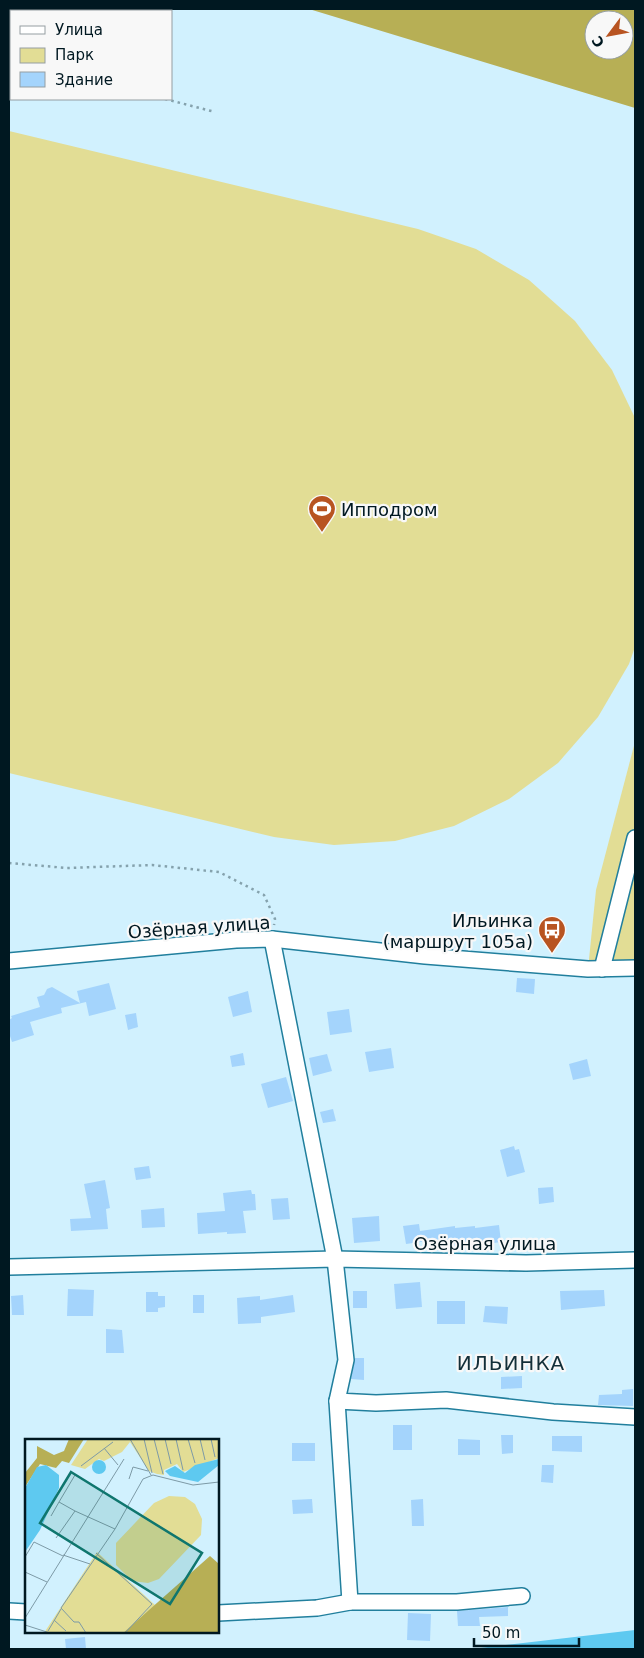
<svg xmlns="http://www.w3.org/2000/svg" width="644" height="1658" viewBox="0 0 644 1658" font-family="'DejaVu Sans',sans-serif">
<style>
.green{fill:#e2dd95}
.forest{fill:#b7af55;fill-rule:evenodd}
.water{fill:#5ec9f0}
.building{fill:#a4d4fc}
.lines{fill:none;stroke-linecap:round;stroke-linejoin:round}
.minor-casing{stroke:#217f9d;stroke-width:18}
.path{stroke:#85a2ad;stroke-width:2.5;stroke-dasharray:2.5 4;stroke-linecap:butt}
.minor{stroke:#fff;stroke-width:15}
.labels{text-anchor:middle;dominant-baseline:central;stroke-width:4.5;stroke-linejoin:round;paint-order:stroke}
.poi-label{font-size:18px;fill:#001821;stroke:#f8f8f8;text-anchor:start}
.street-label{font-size:18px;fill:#001821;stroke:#f8f8f8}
.quarter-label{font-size:20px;letter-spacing:1px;fill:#132f39;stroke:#f8f8f8}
.inset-road{fill:none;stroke:#7d9aa6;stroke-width:1}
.view{fill:#0f766e;fill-opacity:0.15;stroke:#0f766e;stroke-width:2.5}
.inset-edge{fill:none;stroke:#001821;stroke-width:2.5}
</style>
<rect width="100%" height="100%" fill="#d1f1fe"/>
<!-- green -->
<g class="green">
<path d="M9,131L418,229L476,249L529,280L575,321L612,370L635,418V647L629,664L598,717L558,763L509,799L454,826L395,841L334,845L274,837L9,773Z"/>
<path d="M635,742V966L588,969L596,890Z"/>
</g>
<!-- forest -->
<path class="forest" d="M309,9H635V108ZM594,20H624V50H594Z"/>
<!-- water -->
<path class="water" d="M635,1630V1649H471Z"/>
<!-- building -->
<g class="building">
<path d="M517,978L535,979L534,994L516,992Z"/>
<path d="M109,983L116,1009L89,1016L86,1002L61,1008L62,1013L30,1022L34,1035L12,1042L9,1033V1020L12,1018L11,1016L40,1007L37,997L44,995L47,989L52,987L80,1003L77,991Z"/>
<path d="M248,991L252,1012L233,1017L228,997Z"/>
<path d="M349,1009L352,1032L330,1035L327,1012Z"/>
<path d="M136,1013L138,1027L128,1030L125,1015Z"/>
<path d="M391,1048L394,1068L369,1072L365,1052Z"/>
<path d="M243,1053L245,1065L232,1067L230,1056Z"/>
<path d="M327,1054L332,1071L313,1076L309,1058Z"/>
<path d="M587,1059L591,1076L573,1080L569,1064Z"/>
<path d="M286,1077L293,1101L268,1108L261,1084Z"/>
<path d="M333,1109L336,1121L323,1123L320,1112Z"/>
<path d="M514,1146L515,1150L519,1149L525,1172L507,1177L500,1150Z"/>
<path d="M149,1166L151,1178L136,1180L134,1168Z"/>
<path d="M105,1180L110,1208L106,1209L108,1229L71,1231L70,1219L91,1218L84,1184Z"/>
<path d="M553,1187L554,1202L539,1204L538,1188Z"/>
<path d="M251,1190L252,1194H255L256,1210L243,1211L246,1233L227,1234V1232L198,1234L197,1213L225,1211L223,1193Z"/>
<path d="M288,1198L290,1219L273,1220L271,1199Z"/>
<path d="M164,1208L165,1227L142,1228L141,1210Z"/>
<path d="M379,1216L380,1241L354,1243L352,1218Z"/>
<path d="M419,1224L420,1231L455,1226V1228L475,1226V1228L499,1225L501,1242L486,1244L485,1242L462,1245V1243L442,1246L441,1239L406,1244L403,1226Z"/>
<path d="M420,1282L422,1307L396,1309L394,1284Z"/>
<path d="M68,1289L94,1290L93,1316H67Z"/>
<path d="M604,1290L605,1306L561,1310L560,1291Z"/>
<rect x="353" y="1291" width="14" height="17"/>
<path d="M146,1292H158V1296H165V1307L158,1308V1312H146Z"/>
<path d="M23,1295L24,1315H12L11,1296Z"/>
<rect x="193" y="1295" width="11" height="18"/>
<path d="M293,1295L295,1312L261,1317V1323L238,1324L237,1298L260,1296V1300Z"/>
<rect x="437" y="1301" width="28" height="23"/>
<path d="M485,1306L508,1307L507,1324L483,1322Z"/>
<path d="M106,1329L122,1330L124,1353H106Z"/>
<path d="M355,1358H364V1380L351,1379Z"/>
<path d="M522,1376V1388L501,1389V1377Z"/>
<path d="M633,1389V1406L598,1405L599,1395L622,1394V1390Z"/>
<rect x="393" y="1425" width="19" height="25"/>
<path d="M501,1435H513V1453L502,1454Z"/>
<path d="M552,1436H582V1452L552,1451Z"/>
<path d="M458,1439L480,1440V1455H458Z"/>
<rect x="292" y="1443" width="23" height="18"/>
<path d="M542,1465H554L553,1483L541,1482Z"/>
<path d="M312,1499L313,1513L293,1514L292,1500Z"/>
<path d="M423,1499L424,1526H412L411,1500Z"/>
<path d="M508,1607V1616L479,1617L480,1626H458L457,1611Z"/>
<path d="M408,1613L431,1614L430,1641L407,1640Z"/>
<path d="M85,1637L86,1649H66L65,1639Z"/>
</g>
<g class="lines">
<defs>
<g id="minor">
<path d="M272,939L335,1259L346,1360L337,1401L376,1403L446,1400L553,1412L635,1417"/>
<path d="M9,961L236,940L272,939L425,956L588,969L635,968"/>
<path d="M602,969L635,838"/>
<path d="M9,1267L335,1259L526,1263L635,1260"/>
<path d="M350,1602H457L522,1596"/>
<path d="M9,1611L26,1612"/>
<path d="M218,1613L317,1608L350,1602L337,1401"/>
</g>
</defs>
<!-- minor casing -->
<use href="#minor" class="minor-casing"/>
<!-- path -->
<g class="path">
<path d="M9,60L11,61"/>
<path d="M165,99L215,112"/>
<path d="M9,863L67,868L152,865L219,872L264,895L275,919L274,925"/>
</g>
<!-- minor -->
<use href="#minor" class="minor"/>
</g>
<!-- icons -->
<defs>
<symbol id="stadium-pin" viewBox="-11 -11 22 30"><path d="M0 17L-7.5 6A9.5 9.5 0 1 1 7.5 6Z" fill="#b85421" stroke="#f8f8f8"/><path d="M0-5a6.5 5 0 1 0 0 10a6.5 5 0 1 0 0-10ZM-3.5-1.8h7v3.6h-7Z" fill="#fff"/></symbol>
<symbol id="bus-pin" viewBox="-11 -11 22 30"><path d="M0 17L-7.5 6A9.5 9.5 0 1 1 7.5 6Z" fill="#b85421" stroke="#f8f8f8"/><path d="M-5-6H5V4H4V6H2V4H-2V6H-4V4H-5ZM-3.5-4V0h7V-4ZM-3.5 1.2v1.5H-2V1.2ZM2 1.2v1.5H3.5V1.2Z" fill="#fff"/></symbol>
</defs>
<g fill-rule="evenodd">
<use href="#stadium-pin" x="306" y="493" width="32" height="43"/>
<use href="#bus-pin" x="536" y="914" width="32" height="43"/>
</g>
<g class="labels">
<!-- poi labels -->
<g class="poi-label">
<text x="341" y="509">Ипподром</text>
<text x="533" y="920" text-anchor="end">Ильинка<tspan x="533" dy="21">(маршрут 105а)</tspan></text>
</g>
<!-- street labels -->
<g class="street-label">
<text transform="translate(199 927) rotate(-4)">Озёрная улица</text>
<text x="485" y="1243">Озёрная улица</text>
</g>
<!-- quarter labels -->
<g class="quarter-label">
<text x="511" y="1363">ИЛЬИНКА</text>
</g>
</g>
<!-- overview -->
<g transform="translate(25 1439)">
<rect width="194" height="194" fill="#d1f1fe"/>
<path d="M63,0H194V19L158,33L152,25L139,31V36L132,35L124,32L105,3L97,13L79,22L74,20L60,30L46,26ZM144,57L160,58L170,65L177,80L176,96L134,140L123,144L107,142L91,126V104L129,64ZM72,113L130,166L98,194H19Z" fill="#e2dd95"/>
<path d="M44,0H59L44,24L37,22L31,29L15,25L0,48V34L12,19V7L29,16L39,12ZM185,117L194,125V194H98Z" fill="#b7af55"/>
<path d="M194,20V26L173,43L145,37L140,32L150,27L160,34L170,26ZM67 28a7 7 0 1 1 14 0a7 7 0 1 1-14 0ZM21,26L34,36V49L15,91L0,113V49L12,28Z" fill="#5ec9f0"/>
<path class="inset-road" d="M105,0L126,36M119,0L127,34M129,0L138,35M140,0L146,25M151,0L158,31M163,0L170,24M175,0L180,21M186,0L190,18M79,9L93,26M56,27L88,3M50,36L34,63L50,72M104,40L108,28L123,32M26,77L34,63M31,99L50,72L90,90M71,114L127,165L100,194M38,116L65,125M0,118L9,103L38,117M0,133L22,143M0,179L99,20M29,181L41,192M0,186L25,194M23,192L36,170M61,194L54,183H49L36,169L90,90L118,40L128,36L168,46L194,43"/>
<path class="view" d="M46,33L177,114L145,165L15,84Z"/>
<rect width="194" height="194" class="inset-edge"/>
</g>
<!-- border -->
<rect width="644" height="1658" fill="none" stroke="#001821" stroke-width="20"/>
<!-- legend -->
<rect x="10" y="10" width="162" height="90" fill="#f8f8f8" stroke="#959ea2"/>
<rect x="20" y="26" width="25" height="8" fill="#ffffff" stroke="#959ea2"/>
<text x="55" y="35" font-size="15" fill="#001821">Улица</text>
<rect x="20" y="48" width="25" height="15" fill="#e2dd95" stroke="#959ea2"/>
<text x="55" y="60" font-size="15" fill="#001821">Парк</text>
<rect x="20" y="72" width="25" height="15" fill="#a4d4fc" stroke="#959ea2"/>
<text x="55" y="85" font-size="15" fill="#001821">Здание</text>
<!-- north arrow -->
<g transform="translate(609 35) rotate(238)"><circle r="24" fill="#f8f8f8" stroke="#959ea2"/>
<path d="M0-4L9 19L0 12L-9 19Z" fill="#b85421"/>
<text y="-8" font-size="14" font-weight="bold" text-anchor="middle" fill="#001821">С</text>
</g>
<!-- scale -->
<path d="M474 1638v8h105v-8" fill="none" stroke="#001821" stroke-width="2.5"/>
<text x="482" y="1638" font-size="15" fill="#001821" stroke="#f8f8f8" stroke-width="4" paint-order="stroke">50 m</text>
</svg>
